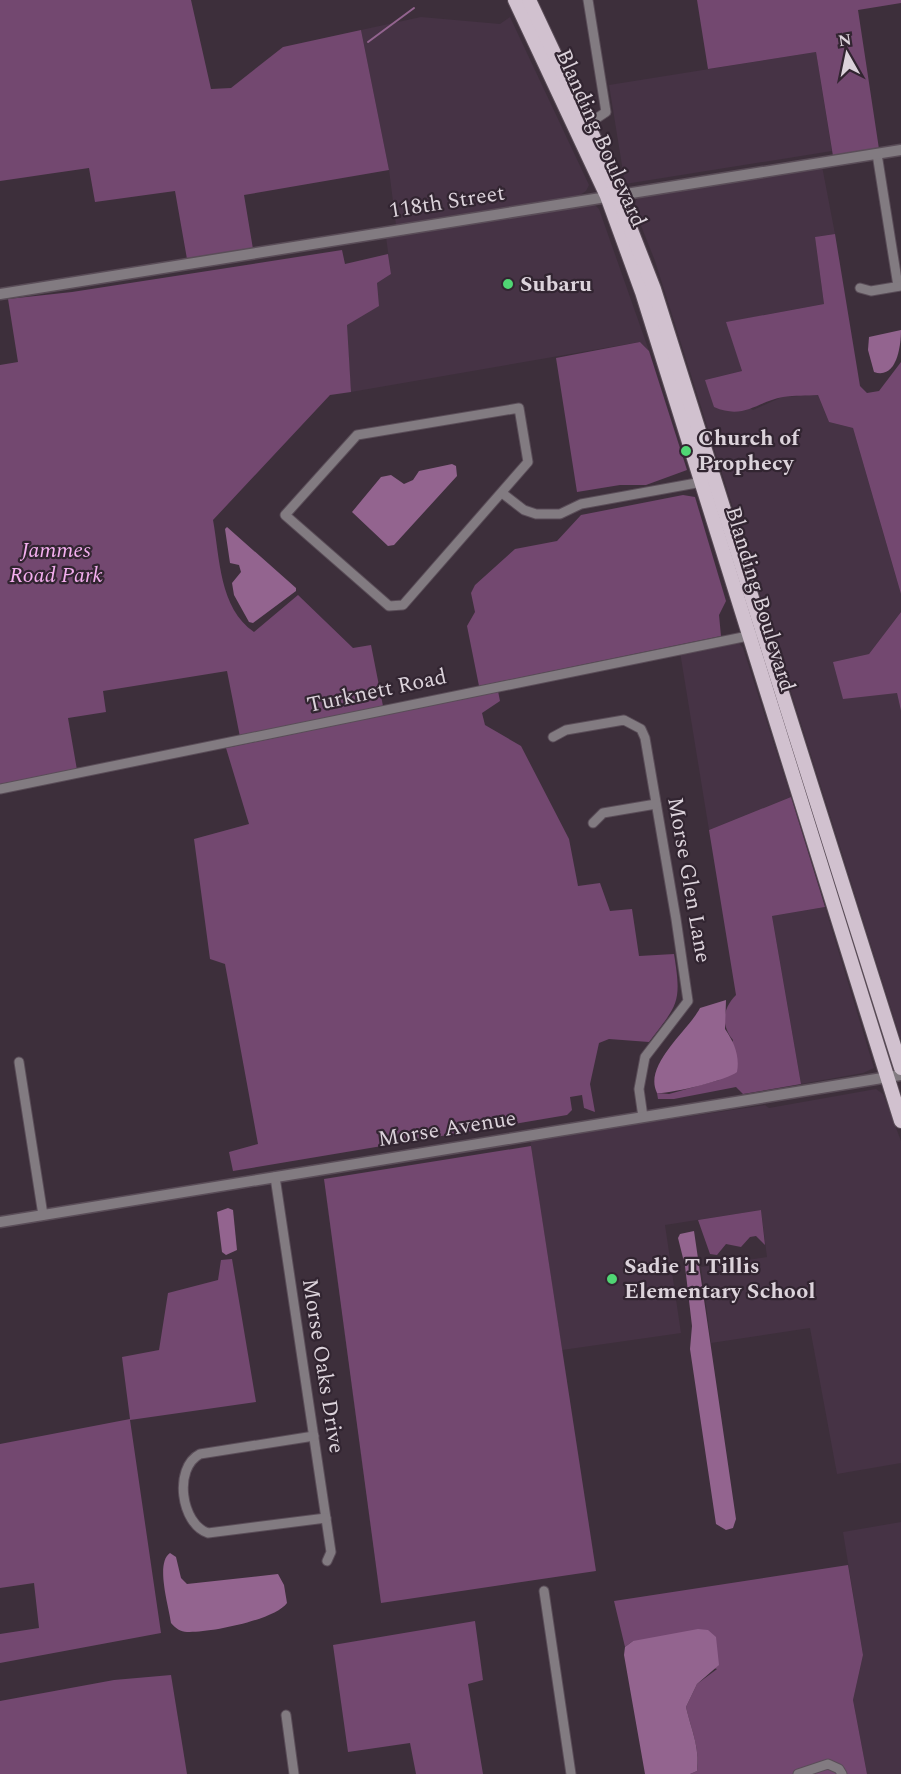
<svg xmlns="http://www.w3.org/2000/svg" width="901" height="1774" viewBox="0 0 901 1774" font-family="Spectral,serif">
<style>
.built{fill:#463345}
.green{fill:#734870}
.water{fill:#93648f}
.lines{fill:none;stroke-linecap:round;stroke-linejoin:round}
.stream{stroke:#93648f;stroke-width:2}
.minor-casing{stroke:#5a4d58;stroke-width:11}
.tertiary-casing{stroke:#5a4d58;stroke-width:13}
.primary-casing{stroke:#5a4d58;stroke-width:16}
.minor{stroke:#827b81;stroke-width:9}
.tertiary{stroke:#827b81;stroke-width:10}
.primary{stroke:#d1c1cf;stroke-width:14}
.poi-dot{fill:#50d674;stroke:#322531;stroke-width:2}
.labels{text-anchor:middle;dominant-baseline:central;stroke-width:4.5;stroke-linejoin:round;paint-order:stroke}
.street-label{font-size:22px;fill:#dcd3db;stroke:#322531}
.poi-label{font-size:22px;font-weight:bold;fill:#dcd3db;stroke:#322531;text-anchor:start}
.park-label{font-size:22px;font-style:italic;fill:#f4afef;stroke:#322531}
</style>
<rect width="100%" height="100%" fill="#3d2f3b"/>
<!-- built -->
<g class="built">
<path d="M421,17L500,24L510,17L589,185L586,191L577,197L396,225L389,170L361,30Z"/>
<path d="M816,52L832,151L625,184L609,85Z"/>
<path d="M822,166L835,234L815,237L824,304L727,322L742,371L705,380L753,410L782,397L818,395L829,422L853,428L901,594V612L869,654L833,662L897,693L901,711V1040L655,261L634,208L636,200L646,194Z"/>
<path d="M594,204L599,209L649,351L640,342L351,392L346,325L377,283L391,274L386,237Z"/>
<path d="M738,642L743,648L791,797L709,830L680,652Z"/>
<path d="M825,907L874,1068L863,1073L801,1084L772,916Z"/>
<path d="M876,1089L883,1094L901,1141V1463L837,1474L810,1328L711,1343L701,1267L767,1257L761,1210L665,1225L681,1333L562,1350L530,1140L650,1120L651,1122L765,1105L769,1108Z"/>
<path d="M901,1522V1774H867L853,1700L863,1655L843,1532Z"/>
</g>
<!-- green -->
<g class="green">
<path d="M0,0H191L211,89L231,88L283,47L361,30L389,170L244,195L253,249L187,259L175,191L95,202L89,168L0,181Z"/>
<path d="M697,0H901V3L858,10L879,149L833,156L816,52L708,69Z"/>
<path d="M835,234L860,386L867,393L879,391L901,362V594L853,428L829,422L818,395C807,396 795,395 783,397C756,402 744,420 714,407L705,380L742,371L726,322L824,304L815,237Z"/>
<path d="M342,250L345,264L388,254L391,274L377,283L379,306L347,325L351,392L330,395L213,520C220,558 219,608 254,632L298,595L353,648L371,645L383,706L240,737L227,671L103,691L106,712L68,718L77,770L0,784V365L18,362L8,299L72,292Z"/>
<path d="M640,342L649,351L687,470L646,485H620L577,492L556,358Z"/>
<path d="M683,495L695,497L726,601L719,615L721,636L479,686L467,626L475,612L471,593L475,585L515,549L557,541L581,515Z"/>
<path d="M901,612V711L897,693L843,699L833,662L869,654Z"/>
<path d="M498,691L500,701L482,713L485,725L521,746L569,839L578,886L600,883L610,911L632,909L639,956L674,954C682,1003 678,1004 649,1042L609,1039L599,1043L590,1084L595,1112L584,1108L582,1095L570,1097L572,1110L567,1115L233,1171L229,1152L258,1144L225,964L210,959L194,839L249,824L226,748Z"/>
<path d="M791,797L825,907L772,916L801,1084L743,1094L736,1087L674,1099H658L657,1093L669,1094L719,1080L733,1040C721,1025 722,1009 736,995L709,830Z"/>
<path d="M531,1146L596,1571L381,1603L324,1179Z"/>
<path d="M761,1210L765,1245L756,1236L750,1237L741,1247L726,1244L717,1255L710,1254L698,1220Z"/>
<path d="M232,1259L256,1402L130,1420L161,1633L0,1663V1634L39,1628L34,1583L0,1588V1444L130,1419L122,1357L159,1350L168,1293L218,1280L221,1260Z"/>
<path d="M848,1565L863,1655L853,1700L867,1774H690L697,1771C700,1747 691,1729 686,1707L697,1684L717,1669L633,1641L625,1647L614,1601Z"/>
<path d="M475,1621L483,1680L468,1684L483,1774H416L410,1743L348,1752L333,1645Z"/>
<path d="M171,1675L187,1774H0V1701L114,1680Z"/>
</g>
<!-- water -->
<g class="water">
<path d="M901,330C901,345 897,380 874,372L868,350L869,337Z"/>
<path d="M452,464L456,466L457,476L394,545L388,546L352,512L381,477L391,475L404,484L413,480L419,471Z"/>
<path d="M227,527L296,588V591L253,623L249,622L234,595L232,583L241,572L239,565L230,563L225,529Z"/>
<path d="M726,1000L725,1029C734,1042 740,1056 737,1072C728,1080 670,1094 657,1093C643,1065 688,1031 700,1008Z"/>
<path d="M228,1208L233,1210L237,1250L226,1255L222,1252L217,1212Z"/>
<path d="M694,1231L736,1519L733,1528L726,1530L716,1524L690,1349L692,1326L685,1266L678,1238L680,1234Z"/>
<path d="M170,1553L176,1557L181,1578L187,1584L278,1574L284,1585L287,1603C275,1620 209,1633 187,1632C181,1632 175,1628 171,1623C169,1607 155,1563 170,1553Z"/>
<path d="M698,1629L708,1630L716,1637L719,1665L697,1684L686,1707C691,1729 700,1747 697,1771L690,1774H645L624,1655L625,1647L633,1641Z"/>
</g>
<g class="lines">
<!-- stream -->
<path class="stream" d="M368,42L414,8"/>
<defs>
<g id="minor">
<path d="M588,0L606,112L588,124"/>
<path d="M877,154L898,286"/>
<path d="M860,288L871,291L901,286"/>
<path d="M519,408L528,462L403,605L389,606L285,515L357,435Z"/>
<path d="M502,493L524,510L536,514H560L581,504L702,482"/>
<path d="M553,737L566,730L624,720L641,729L645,738L676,919L688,1001L645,1057L639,1089L643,1117"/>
<path d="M0,789L753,635"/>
<path d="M593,823L603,813L656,804"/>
<path d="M19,1062L43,1215"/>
<path d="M275,1177L331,1552L327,1561"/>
<path d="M314,1436L200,1454C173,1468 181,1524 208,1533L326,1518"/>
<path d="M544,1591L571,1774"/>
<path d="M286,1715L294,1774"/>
<path d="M798,1774L828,1764L839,1769L842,1774"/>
</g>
<g id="tertiary">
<path d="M0,294L901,150"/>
<path d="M0,1222L901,1075"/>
</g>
<g id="primary">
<path d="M515,0L607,196L642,292L901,1121"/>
<path d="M529,0L601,153L654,289L901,1068"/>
</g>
</defs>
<!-- minor casing -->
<use href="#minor" class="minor-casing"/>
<!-- tertiary casing -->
<use href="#tertiary" class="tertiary-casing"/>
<!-- primary casing -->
<use href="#primary" class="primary-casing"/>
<!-- minor -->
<use href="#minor" class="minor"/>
<!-- tertiary -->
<use href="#tertiary" class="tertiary"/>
<!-- primary -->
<use href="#primary" class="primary"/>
</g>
<!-- markers -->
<g class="poi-dot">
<circle cx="508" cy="284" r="6"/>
<circle cx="686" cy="451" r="6"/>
<circle cx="612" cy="1279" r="6"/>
</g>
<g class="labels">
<!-- street labels -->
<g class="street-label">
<text transform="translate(601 138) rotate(66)">Blanding Boulevard</text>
<text transform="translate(447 202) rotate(-9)">118th Street</text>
<text transform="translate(760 599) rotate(73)">Blanding Boulevard</text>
<text transform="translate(377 691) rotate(-12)">Turknett Road</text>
<text transform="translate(689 880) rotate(80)">Morse Glen Lane</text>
<text transform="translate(447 1129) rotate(-9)">Morse Avenue</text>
<text transform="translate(323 1366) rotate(81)">Morse Oaks Drive</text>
</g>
<!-- poi labels -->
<g class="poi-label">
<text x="520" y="284">Subaru</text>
<text x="698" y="438">Church of<tspan x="698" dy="25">Prophecy</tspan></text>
<text x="624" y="1266">Sadie T Tillis<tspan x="624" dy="25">Elementary School</tspan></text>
</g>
<!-- park labels -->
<g class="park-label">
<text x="56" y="550">Jammes<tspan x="56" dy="25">Road Park</tspan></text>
</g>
</g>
<!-- north arrow -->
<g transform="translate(847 54) rotate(351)" stroke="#322531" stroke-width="4.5" paint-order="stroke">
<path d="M0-4.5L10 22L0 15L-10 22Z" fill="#dcd3db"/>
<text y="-9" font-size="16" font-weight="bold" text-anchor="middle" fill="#dcd3db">N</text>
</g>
</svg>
